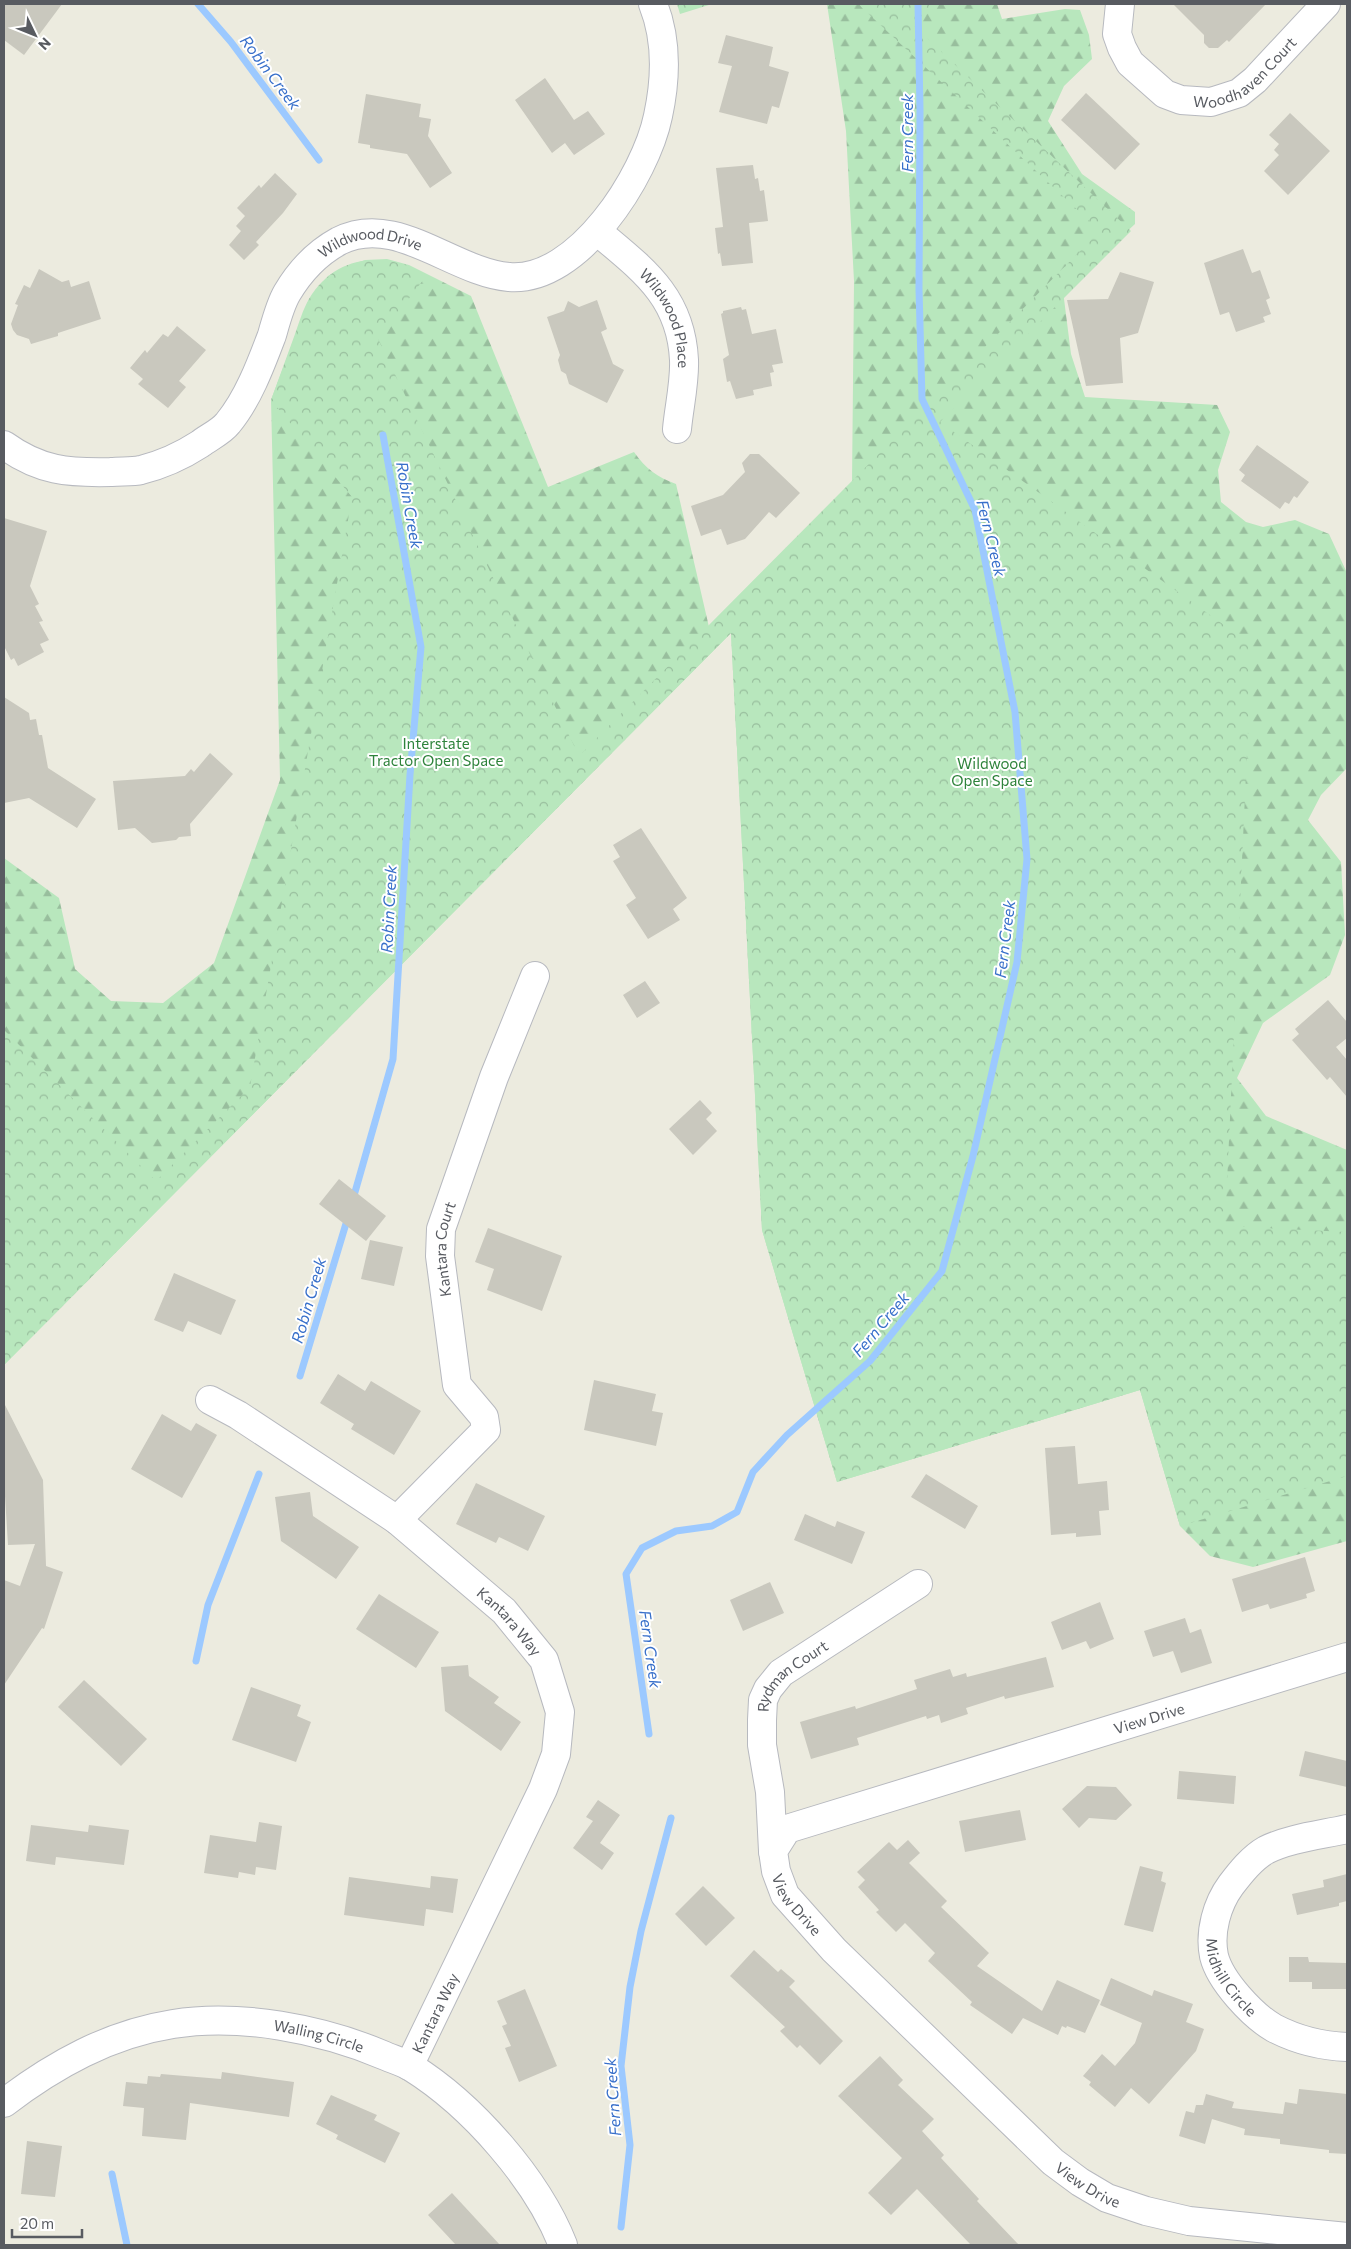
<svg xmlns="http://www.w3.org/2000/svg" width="1351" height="2249" viewBox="0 0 1351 2249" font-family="Commissioner,sans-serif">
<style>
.forest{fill:url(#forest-firs)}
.park{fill:url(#park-crowns)}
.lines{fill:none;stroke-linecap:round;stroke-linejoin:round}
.stream{stroke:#9cc9ff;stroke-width:7}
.building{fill:#c9c8be}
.minor-casing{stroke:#b7b9bf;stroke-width:30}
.minor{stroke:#fff;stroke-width:28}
.labels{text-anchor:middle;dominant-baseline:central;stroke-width:4;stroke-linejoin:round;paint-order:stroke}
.street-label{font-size:15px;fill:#585b61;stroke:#fff}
.park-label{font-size:15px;fill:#2e833b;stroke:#fff}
.water-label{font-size:16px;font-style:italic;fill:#376fca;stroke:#fff}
</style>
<defs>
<pattern id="forest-firs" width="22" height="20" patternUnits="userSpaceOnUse" patternTransform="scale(1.25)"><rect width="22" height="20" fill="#b8e7bd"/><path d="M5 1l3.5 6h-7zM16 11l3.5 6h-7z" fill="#98be9d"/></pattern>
<pattern id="park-crowns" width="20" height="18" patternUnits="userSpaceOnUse" patternTransform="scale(1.25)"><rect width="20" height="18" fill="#b8e7bd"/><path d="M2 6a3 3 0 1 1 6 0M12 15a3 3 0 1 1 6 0" fill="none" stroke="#98be9d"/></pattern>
</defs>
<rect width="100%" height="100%" fill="#ecebdf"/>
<!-- forest -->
<path class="forest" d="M827,4H997L1002,19L1065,9L1080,10L1089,35L1092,59L1064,86L1048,121L1082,174L1135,212V224L1063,291L1071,354L1085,397L1217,405L1230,432L1218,470L1221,502L1246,522L1263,527L1295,520L1329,534L1347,573V768L1321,795L1308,820L1341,862L1345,935L1330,975L1263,1023L1237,1078L1266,1116L1347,1150V1541L1253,1567L1210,1556L1180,1526L1140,1390L837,1482L762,1230L731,633L4,1365V858L59,898L75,969L111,1001L163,1003L214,963L280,780L271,400L309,299L328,276L344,267L365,260L387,259L409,265L471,296L548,487L634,452C646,469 657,477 676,484L709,627L803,558L852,482L854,281L846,131Z"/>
<!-- park -->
<g class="park">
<path d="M677,4H712L680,14Z"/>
<path d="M858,4H933L913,25L1131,231L940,422L1252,645L1225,1226L1347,1232V1476L1180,1526L1140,1390L837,1482L762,1230L731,633L4,1365V1030L156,1181L250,1087L352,497L271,400C279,378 287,356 295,334C299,323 303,309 309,299C336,254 385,251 427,275L378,339L579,756L1100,231Z"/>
</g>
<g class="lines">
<!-- stream -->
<g class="stream">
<path d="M198,4L231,42L319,160"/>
<path d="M353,1199L393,1059L410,775L421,647L383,435"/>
<path d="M300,1376L348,1217"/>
<path d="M196,1661L208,1605L259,1474"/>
<path d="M649,1734L626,1574L642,1548L676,1531L712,1526L737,1512L753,1472L787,1435L870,1361L942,1271L973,1156L1017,962L1027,859L1015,712L975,510L922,399L919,289L920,110L918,4"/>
<path d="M112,2174L127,2245"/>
<path d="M621,2227L630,2145L621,2066L630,1987L641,1931L671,1818"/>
</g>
</g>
<!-- building -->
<g class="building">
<path d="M4,4H62L24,55L4,40Z"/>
<path d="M1173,4H1266L1229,42L1227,40L1218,48H1209L1204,43V35Z"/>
<path d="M726,35L773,47L769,66L789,72L779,108L772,106L767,124L719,112L732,66L718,63Z"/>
<path d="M545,78L574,120L588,111L605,134L574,155L565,143L552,153L515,100Z"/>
<path d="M1086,93L1140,144L1115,170L1061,120Z"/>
<path d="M366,94L421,104L419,117L431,119L428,136L452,173L430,188L407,154L370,148V145L358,143Z"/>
<path d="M1290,113L1330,151L1288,195L1264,171L1279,155L1274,150L1279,144L1269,135Z"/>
<path d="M753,165L755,179L758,178L760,191L764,190L768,221L749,223L753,263L722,266L720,253L718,254L715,228L723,227L716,168Z"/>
<path d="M275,173L297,194L283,213L256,242L259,245L244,260L229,245L241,231L236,226L245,216L237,208L259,185L261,188Z"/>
<path d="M1243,249L1252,273L1260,270L1270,298L1266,300L1271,314L1263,317L1265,322L1236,332L1229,312L1220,315L1204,263Z"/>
<path d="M39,269L62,282L69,280L71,287L89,281L101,319L58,333V336L31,344L29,339L17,335L13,330L11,324L18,305L15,304L24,285L30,288Z"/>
<path d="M1120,272L1154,282L1138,333L1120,338L1123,383L1086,386L1067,300L1108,299Z"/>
<path d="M597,300L607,329L601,332L613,364L624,370L607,403L569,384L566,374L561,371L558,360L560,355L547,317L564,311L568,301L579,307Z"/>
<path d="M741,307L742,310L746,309L752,334L776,329L783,363L772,365L774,372L770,373L772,386L753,390L754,395L736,399L730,381L727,382L723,359L729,355L721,314L723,313V311Z"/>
<path d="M177,326L206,350L179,381L186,387L168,408L138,384L143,379L130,368L145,350L147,353L163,334L168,337Z"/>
<path d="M1257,445L1309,482L1297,498L1294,496L1289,504L1285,502L1280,509L1241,481L1245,475L1239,470Z"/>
<path d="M750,454H759L800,493L776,518L769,512L745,539L727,545L721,529L701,536L691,506L723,495L745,472L742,463Z"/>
<path d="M4,518L47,531L30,586L39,604L35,606L43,621L39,622L49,640L40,644L44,652L18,666L14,658L11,660L4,646Z"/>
<path d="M4,697L29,713L30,720L36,719L39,735H42L48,768L96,799L77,828L29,798L4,803Z"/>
<path d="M210,753L233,774L190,824L191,836L179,837L176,840L152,843L135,828L118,830L113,781L185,776L191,769L194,772Z"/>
<path d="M641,828L687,898L673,909L680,920L648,939L626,905L636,898L613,861L620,857L613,845Z"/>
<path d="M645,981L660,1003L637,1018L623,995Z"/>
<path d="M1328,1000L1347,1022V1038L1336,1047L1347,1060V1097L1330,1077L1327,1080L1292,1040L1299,1034L1295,1029Z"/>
<path d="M700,1100L712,1113L706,1119L717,1131L693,1155L669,1129Z"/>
<path d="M339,1179L386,1216L366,1241L319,1204Z"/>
<path d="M488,1228L562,1256L542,1311L487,1290L494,1269L475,1262Z"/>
<path d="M370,1240L403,1247L394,1286L361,1279Z"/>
<path d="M174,1273L236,1300L221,1335L188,1321L183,1332L154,1320Z"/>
<path d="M338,1374L365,1391L371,1381L421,1411L394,1455L351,1429L354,1424L320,1403Z"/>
<path d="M594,1380L656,1394L652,1411L663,1413L656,1446L584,1430Z"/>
<path d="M4,1403L43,1480L46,1566L63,1572L44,1629L42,1628L4,1685V1580L20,1586L35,1544L8,1545L4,1480Z"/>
<path d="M162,1414L191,1431L196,1423L217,1435L182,1498L131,1469Z"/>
<path d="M1075,1446L1078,1484L1107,1481L1109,1510L1099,1511L1101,1535L1076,1537V1533L1051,1535L1045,1448Z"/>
<path d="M926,1474L978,1506L965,1529L911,1497Z"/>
<path d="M476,1483L545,1516L528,1551L499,1537L496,1543L456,1524Z"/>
<path d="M310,1492L313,1516L359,1547L336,1579L281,1541L275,1497Z"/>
<path d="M805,1514L835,1527L837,1521L865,1532L852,1564L794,1540Z"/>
<path d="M1305,1557L1315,1591L1306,1594L1307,1598L1270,1609L1268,1604L1242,1612L1232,1579Z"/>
<path d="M770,1582L784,1613L743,1631L730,1600Z"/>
<path d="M379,1594L439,1632L416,1668L356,1629Z"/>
<path d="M1100,1602L1114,1639L1090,1649L1086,1641L1062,1650L1051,1622Z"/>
<path d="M1185,1618L1190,1633L1201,1629L1212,1663L1181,1673L1173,1651L1153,1657L1144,1631Z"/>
<path d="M1046,1657L1054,1687L1005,1699L1004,1696L966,1708L968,1714L941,1723L939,1715L927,1719L926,1716L857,1738L859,1745L811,1759L800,1722L855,1706L856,1709L917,1689L914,1680L950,1669L953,1677L966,1673L967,1677Z"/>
<path d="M468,1665L469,1676L499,1697L494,1703L521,1722L501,1751L445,1711L441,1667Z"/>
<path d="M84,1680L147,1739L121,1766L58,1707Z"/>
<path d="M251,1687L301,1705L297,1716L311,1722L296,1762L232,1740Z"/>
<path d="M1305,1751L1347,1761V1787L1299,1776Z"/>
<path d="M1179,1771L1236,1776L1234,1804L1177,1799Z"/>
<path d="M1087,1786L1116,1787L1132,1805L1116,1820L1089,1818L1079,1828L1062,1809Z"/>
<path d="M598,1800L620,1815L600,1843L614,1853L602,1870L573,1848L593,1821L586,1817Z"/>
<path d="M1020,1810L1026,1840L965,1852L959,1821Z"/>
<path d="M259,1822L282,1826L276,1870L256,1867L255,1875L239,1872L238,1878L204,1873L210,1835L256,1842Z"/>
<path d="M31,1825L88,1832L89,1825L129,1830L124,1865L56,1857L55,1865L26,1861Z"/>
<path d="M908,1840L920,1853L909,1863L947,1901L941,1907L989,1953L977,1966L1042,2011L1057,1980L1100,2000L1085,2033L1067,2026L1066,2028L1062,2026L1058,2035L1023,2018L1012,2034L970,2005L972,2002L928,1961L935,1953L905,1923L896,1932L876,1912L879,1910L858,1887L865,1880L857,1872L889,1842L897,1850Z"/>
<path d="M1140,1866L1163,1872L1161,1881L1166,1883L1153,1932L1124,1925Z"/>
<path d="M1347,1874V1901L1339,1903V1906L1297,1915L1292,1894L1324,1887L1323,1880Z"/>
<path d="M431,1876L458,1879L453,1913L426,1909L424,1926L344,1915L349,1877L430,1888Z"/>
<path d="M703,1886L735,1918L706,1946L675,1914Z"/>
<path d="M754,1950L778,1972L781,1969L795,1981L789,1987L843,2041L820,2065L800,2045L797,2048L780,2031L785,2027L730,1976Z"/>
<path d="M1289,1957H1308L1309,1962L1347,1963V1989H1312V1982H1289Z"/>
<path d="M1111,1978L1152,1996L1154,1990L1193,2004L1186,2022L1204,2029L1196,2051L1149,2104L1131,2088L1115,2107L1089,2085L1091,2082L1083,2076L1102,2054L1115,2066L1135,2043L1142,2023L1100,2005Z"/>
<path d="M525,1989L557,2066L519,2082L505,2048L511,2046L502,2026L507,2024L497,2001Z"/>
<path d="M880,2056L903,2080L898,2085L934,2119L922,2131L944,2155L941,2158L979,2199L977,2201L1019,2245H971L917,2189L891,2215L868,2193L902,2158L838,2096Z"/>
<path d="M222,2072L294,2082L289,2117L190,2103L186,2140L142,2136L144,2108L123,2106L126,2082L147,2084L148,2076L160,2077L161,2074L221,2079Z"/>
<path d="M1299,2089L1347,2094V2154L1329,2153V2150L1280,2144V2139L1244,2135L1245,2129L1212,2119L1205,2144L1179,2136L1186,2111L1194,2113L1196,2105H1203L1206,2094L1234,2102L1232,2108L1283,2114L1285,2102L1297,2104Z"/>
<path d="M331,2095L377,2115L374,2120L400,2133L385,2163L336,2139L338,2135L316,2124Z"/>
<path d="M27,2141L62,2146L55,2197L21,2194Z"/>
<path d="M452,2193L500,2245H456L428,2215Z"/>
</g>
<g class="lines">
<defs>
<g id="minor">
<path id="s1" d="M1120,4L1117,34L1122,48L1130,63L1165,94L1181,100L1211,102L1239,93L1255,80L1326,4"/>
<path id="s2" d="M597,231C642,269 681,296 684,360C685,382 679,407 677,429"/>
<path id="s3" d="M4,445C40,471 68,473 111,472C121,471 132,472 141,470C161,465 183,455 200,444C209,437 221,432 228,423C248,399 261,364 272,335C276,321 280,305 287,293C300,271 317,253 339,241C396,212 452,272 509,277C578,283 646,175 658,116C666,79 667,39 653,4"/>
<path id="s4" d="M210,1400L238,1415L397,1520L504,1611L544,1660L560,1712L556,1754L543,1789L409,2066"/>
<path id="s5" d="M397,1520L486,1430L484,1417L457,1385L440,1256L441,1229L494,1077L535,976"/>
<path id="s6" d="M1347,1657L787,1829L773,1851L776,1871L785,1895L834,1950L1053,2162L1080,2182L1107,2198L1146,2211L1189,2221L1347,2237"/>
<path id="s7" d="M1347,1829C1321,1835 1290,1838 1266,1850C1252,1858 1241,1872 1231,1885C1217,1904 1209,1932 1214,1956C1220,1981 1253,2016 1274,2028C1297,2040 1322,2046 1347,2047"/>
<path id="s8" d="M773,1851L770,1792L762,1745V1720L763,1700L768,1689L781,1673L918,1584"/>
<path id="s9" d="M4,2103C54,2065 109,2034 173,2024C239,2013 322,2029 383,2055C392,2059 403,2062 411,2067C472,2105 537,2179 563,2245"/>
</g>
</defs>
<!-- minor casing -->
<use href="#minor" class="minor-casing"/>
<!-- minor -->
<use href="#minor" class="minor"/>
</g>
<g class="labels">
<!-- street labels -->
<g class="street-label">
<text stroke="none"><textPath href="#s1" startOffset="200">Woodhaven Court</textPath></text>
<text stroke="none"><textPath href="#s3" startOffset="492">Wildwood Drive</textPath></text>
<text stroke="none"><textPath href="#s2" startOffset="115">Wildwood Place</textPath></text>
<text stroke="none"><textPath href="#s5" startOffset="319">Kantara Court</textPath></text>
<text stroke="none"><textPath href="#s4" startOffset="374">Kantara Way</textPath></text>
<text stroke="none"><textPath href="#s8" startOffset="189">Rydman Court</textPath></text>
<text transform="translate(1149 1718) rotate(-17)">View Drive</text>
<text stroke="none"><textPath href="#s6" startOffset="672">View Drive</textPath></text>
<text stroke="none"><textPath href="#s7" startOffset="235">Midhill Circle</textPath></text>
<text transform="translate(435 2013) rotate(-64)">Kantara Way</text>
<text stroke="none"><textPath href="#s9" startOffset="336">Walling Circle</textPath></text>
<text stroke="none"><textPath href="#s6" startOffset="1078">View Drive</textPath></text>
</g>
<!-- park labels -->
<g class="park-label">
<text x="436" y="743">Interstate<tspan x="436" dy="17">Tractor Open Space</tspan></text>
<text x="992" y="763">Wildwood<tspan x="992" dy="17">Open Space</tspan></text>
</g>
<!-- water labels -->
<g class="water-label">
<text transform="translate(271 72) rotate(53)">Robin Creek</text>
<text transform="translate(906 133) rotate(-90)">Fern Creek</text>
<text transform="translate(410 505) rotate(80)">Robin Creek</text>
<text transform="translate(992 538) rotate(76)">Fern Creek</text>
<text transform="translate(388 909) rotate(-87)">Robin Creek</text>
<text transform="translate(1004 939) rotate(-83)">Fern Creek</text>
<text transform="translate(308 1300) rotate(-74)">Robin Creek</text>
<text transform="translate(880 1324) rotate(-50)">Fern Creek</text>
<text transform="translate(651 1649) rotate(82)">Fern Creek</text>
<text transform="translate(612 2097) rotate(-94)">Fern Creek</text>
</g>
</g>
<!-- border -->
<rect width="1351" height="2249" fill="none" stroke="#585b61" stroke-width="10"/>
<!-- north arrow -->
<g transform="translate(35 35) rotate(133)" stroke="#ffffff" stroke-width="4" paint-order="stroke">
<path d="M0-4L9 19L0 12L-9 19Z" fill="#585b61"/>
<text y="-8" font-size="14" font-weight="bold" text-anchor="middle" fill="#585b61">N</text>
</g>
<!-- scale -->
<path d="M12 2229v8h70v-8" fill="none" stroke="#585b61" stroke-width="2.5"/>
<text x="20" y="2229" font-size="15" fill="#585b61" stroke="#ffffff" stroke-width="4" paint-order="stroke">20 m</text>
</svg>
